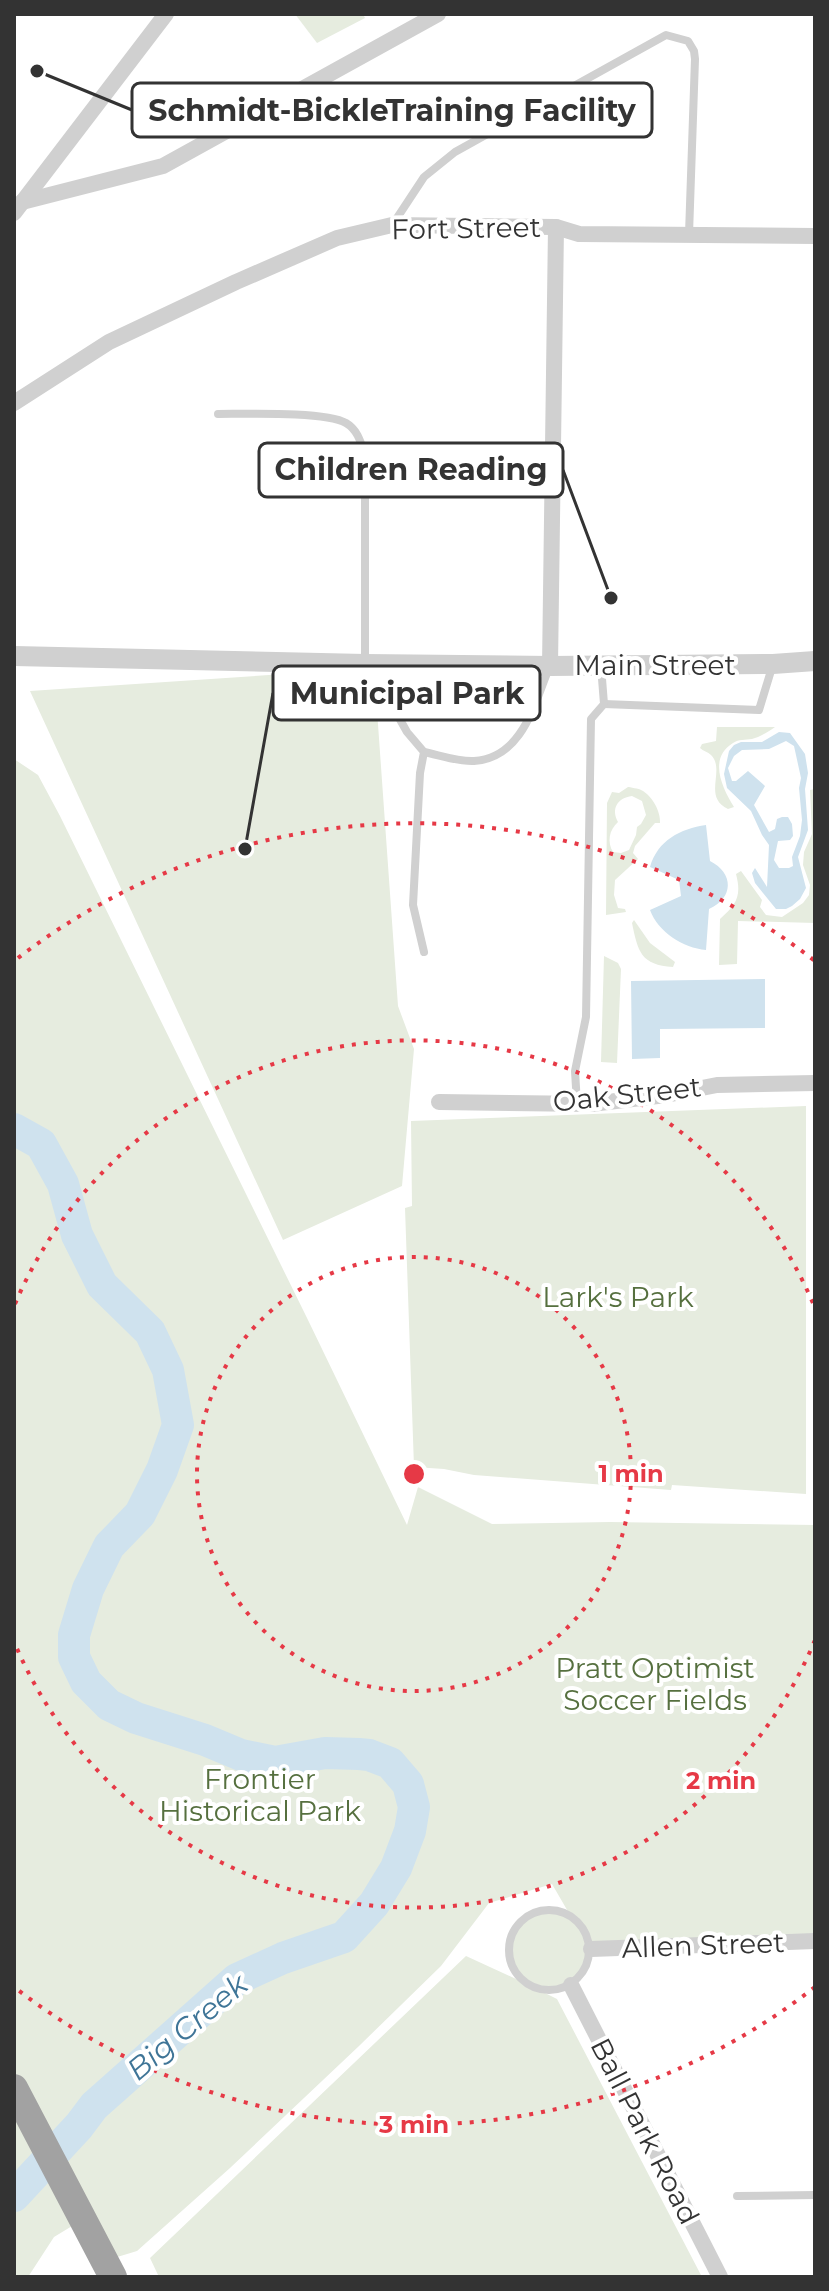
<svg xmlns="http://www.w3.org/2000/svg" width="829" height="2291" viewBox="0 0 829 2291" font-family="Montserrat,sans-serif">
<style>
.green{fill:#e6ecdf;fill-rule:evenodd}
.water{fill:#cfe2ee;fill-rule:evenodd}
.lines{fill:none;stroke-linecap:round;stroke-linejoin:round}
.river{stroke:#cfe2ee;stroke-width:32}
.service{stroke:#d0d0d0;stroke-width:8}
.minor{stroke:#d0d0d0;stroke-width:16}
.tertiary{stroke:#d0d0d0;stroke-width:20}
.trunk{stroke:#a2a2a2;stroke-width:28}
.ring{fill:none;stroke:#e63946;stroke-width:4;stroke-dasharray:4 8}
.labels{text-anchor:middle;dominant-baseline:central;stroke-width:8;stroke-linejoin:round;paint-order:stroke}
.street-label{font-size:28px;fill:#333;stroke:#fff}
.park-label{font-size:28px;fill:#56703f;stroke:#fff}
.water-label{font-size:30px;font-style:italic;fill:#3f7597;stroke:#fff}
.centre{fill:#e63946;stroke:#fff;stroke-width:4}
.ring-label{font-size:24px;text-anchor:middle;font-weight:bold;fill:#e63946;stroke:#fff;stroke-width:8;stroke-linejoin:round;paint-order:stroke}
.leader{fill:none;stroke:#333;stroke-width:3}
.callout-dot{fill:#333;stroke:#fff;stroke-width:3}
.callout{fill:#fff;stroke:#333;stroke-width:3}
.callout-label{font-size:30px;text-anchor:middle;font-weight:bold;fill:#333}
</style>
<rect width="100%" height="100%" fill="#fff"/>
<!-- green -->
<g class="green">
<path d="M295,14H363L365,18L317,43Z"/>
<path d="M374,668L398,1006L414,1049L402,1186L283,1240L30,691Z"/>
<path d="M717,727H775C768,732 760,737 752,739C745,740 739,739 733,743C708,758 722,788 734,807L728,809C702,797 726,770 711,755C708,752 703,751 700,748L702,744L716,741Z"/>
<path d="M14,759L38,775L60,816L308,1320L407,1525L418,1487L492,1524L610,1522L815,1525V1941L591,1949C583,1978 570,1995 537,1989L557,1999L702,2277H159L150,2258L466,1956L527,1984C489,1948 519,1897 570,1915L552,1884L489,1903L441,1966L359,2046L230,2168L137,2251L104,2261L82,2220L54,2237L28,2277H14Z"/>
<path d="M628,787C629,787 640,789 641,790C652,795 661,812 660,823H655L635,846L633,853L638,859L615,880L614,895L618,908L625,909L626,912L606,915L607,803L612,792L619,793ZM632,796L642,801L646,815L641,824L637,827L636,835L629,850L621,853L613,852C607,842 609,830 618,822C611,809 617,798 632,796Z"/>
<path d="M815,789V923L738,921L737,964L719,965L720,919C736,904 742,897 736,874L741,871L762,900L760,907L766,915L782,917L803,903L809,895L810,885L803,865L804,852L812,834L810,790Z"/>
<path d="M634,920L650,943L675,962L673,967C641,965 638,952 632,923Z"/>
<path d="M604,956L618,963L621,969L617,1063L601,1062Z"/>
<path d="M806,1106V1494L672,1485L671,1490L474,1475L444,1469L414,1467L405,1208L412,1206L411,1121Z"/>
</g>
<!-- water -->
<g class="water">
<path d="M779,732L790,733L805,754L808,773L805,789L808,830L798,857L806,888L800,899L792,906L786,909H776L755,883L752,873L755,868L767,887L769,845L762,835L751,811L727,788L724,774L729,751L734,745L741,742H762ZM786,741L794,746L801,778L799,788L802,820L800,836L792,857L793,866L789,868H779L774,860L778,841L790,840L793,836L792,824L788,817H782L777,819L775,829L769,832L754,805L765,786L748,771L736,781H732L728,768L734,756L742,750L769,749Z"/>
<path d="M706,825L710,861C734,873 734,898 709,909L706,950C683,948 658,932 650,910L681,896L679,880L650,867C658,840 680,829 706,825Z"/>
<path d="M765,979V1028L660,1029V1058L632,1059L631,981Z"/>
</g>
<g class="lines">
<!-- river -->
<path class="river" d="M14,1129L41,1144L63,1184L77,1235L102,1285L150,1332L168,1370L178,1425L162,1470L140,1514L109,1546L88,1589L74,1635V1657L86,1682L109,1705L136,1718L205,1740L241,1755L275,1762L325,1753L359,1754L369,1755L390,1763L408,1784L414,1807L410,1831L396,1868L374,1904L344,1937L283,1958L237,1979L94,2106L79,2126L14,2196"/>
<!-- service -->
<g class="service">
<path d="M393,224L424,177L455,152L666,35L688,41L694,51L695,59L689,234"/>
<path d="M218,414C245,414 326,411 346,423C358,430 361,443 365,455V663"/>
<path d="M380,666L389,700L407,732L424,752L420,773L413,905L424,952"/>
<path d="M604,704L759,710L773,664"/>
<path d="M424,752C439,755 459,762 474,761C522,758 534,705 549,668"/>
<path d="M577,1104L575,1071L586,1017L591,719L604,704L601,666"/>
<circle cx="549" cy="1950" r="40"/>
<path d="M737,2196L815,2195"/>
</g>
<!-- minor -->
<g class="minor">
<path d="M22,202L163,166L438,14"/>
<path d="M14,213L166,14"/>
<path d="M14,403L109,342L236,282L337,238L392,225L556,227L579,234L815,236"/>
<path d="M550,666L556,227"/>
<path d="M439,1102L591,1104L666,1095L717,1085L815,1083"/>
<path d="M591,1949L815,1941"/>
<path d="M571,1985L720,2277"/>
</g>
<!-- tertiary -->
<path class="tertiary" d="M14,656L365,664L550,666L773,664L815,661"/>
<!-- trunk -->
<path class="trunk" d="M14,2088L113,2277"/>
</g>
<!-- distance rings -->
<g class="ring">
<circle cx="414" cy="1474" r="217"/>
<path d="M815 1640A434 434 0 0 1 15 1644M15 1304A434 434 0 0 1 815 1308"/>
<path d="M815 1987A651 651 0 0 1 18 1990M18 958A651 651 0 0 1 815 961"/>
</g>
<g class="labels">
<!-- street labels -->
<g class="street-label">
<text transform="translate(466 228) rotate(-1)">Fort Street</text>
<text x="655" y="665">Main Street</text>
<text transform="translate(627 1094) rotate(-6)">Oak Street</text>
<text transform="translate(703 1945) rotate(-2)">Allen Street</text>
<text transform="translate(645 2131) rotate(63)">Ball Park Road</text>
</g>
<!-- park labels -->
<g class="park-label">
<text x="618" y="1297">Lark's Park</text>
<text x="655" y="1668">Pratt Optimist<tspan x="655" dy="32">Soccer Fields</tspan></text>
<text x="260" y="1779">Frontier<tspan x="260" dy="32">Historical Park</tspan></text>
</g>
<!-- water labels -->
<g class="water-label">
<text transform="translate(187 2027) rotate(-40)">Big Creek</text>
</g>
</g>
<circle cx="414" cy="1474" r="12" class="centre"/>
<g class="ring-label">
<text x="631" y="1482">1 min</text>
<text x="721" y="1789">2 min</text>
<text x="414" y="2133">3 min</text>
</g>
<!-- callouts -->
<path class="leader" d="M37 71L132 110M611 598L563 470M245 849L273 693"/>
<g class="callout-dot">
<circle cx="37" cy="71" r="8"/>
<circle cx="611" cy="598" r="8"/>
<circle cx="245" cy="849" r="8"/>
</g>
<g class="callout">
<rect x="132" y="83" width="520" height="54" rx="8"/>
<rect x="259" y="443" width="304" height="54" rx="8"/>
<rect x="273" y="666" width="267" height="54" rx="8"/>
</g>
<g class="callout-label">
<text x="392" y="121">Schmidt-BickleTraining Facility</text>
<text x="411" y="480">Children Reading</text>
<text x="407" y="704">Municipal Park</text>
</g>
<!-- border -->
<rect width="829" height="2291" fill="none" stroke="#333333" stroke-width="32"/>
</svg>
